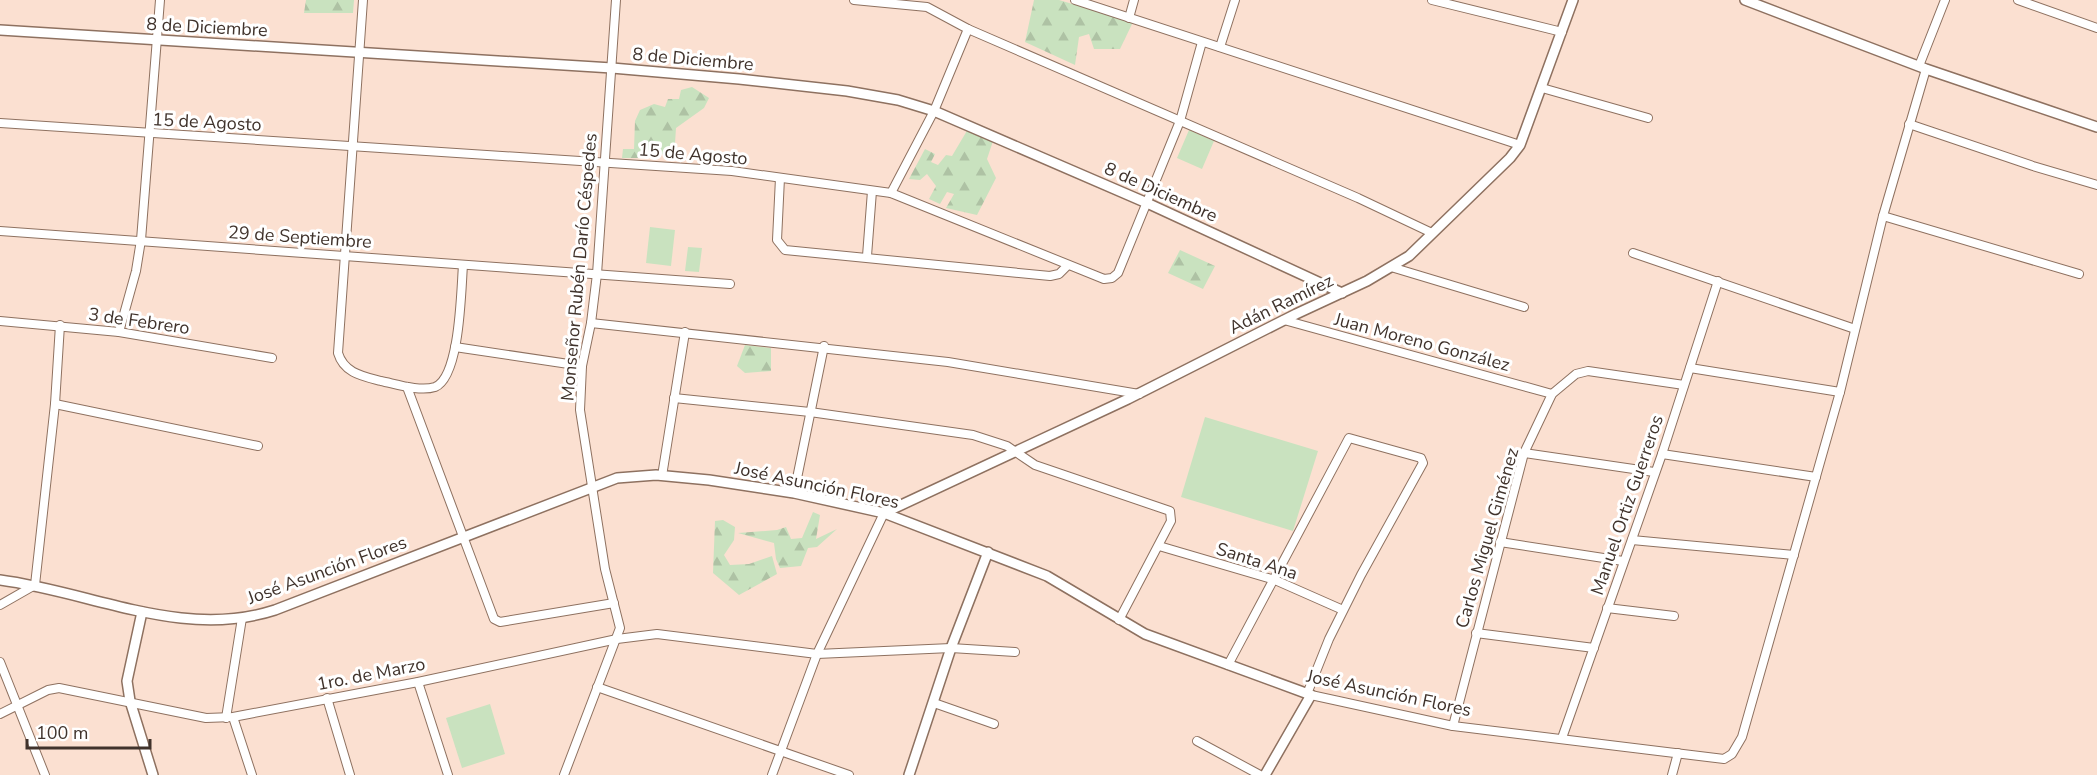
<svg xmlns="http://www.w3.org/2000/svg" width="2097" height="775" viewBox="0 0 2097 775" font-family="'Nunito Sans',sans-serif">
<style>
.forest{fill:url(#forest-firs)}
.pitch{fill:#c9e2bf}
.lines{fill:none;stroke-linecap:round;stroke-linejoin:round}
.minor-casing{stroke:#8e7160;stroke-width:10}
.tertiary-casing{stroke:#8e7160;stroke-width:12}
.minor{stroke:#fff;stroke-width:8}
.tertiary{stroke:#fff;stroke-width:9}
.labels{text-anchor:middle;dominant-baseline:central;stroke-width:6;stroke-linejoin:round;paint-order:stroke}
.street-label{font-size:18px;fill:#40332c;stroke:#fff}
</style>
<defs>
<pattern id="forest-firs" width="22" height="20" patternUnits="userSpaceOnUse" patternTransform="scale(1.5)"><rect width="22" height="20" fill="#c9e2bf"/><path d="M5 1l3.5 6h-7zM16 11l3.5 6h-7z" fill="#aec2a4"/></pattern>
</defs>
<rect width="100%" height="100%" fill="#fbe0d1"/>
<!-- forest -->
<g class="forest">
<path d="M306,0H354L353,13H304Z"/>
<path d="M1034,0H1059L1133,22L1120,49H1094L1089,34L1079,37L1075,65L1025,42Z"/>
<path d="M692,87L709,98L704,108L676,128L674,159L654,151L645,158H622L623,149H634L635,121L640,110L654,104L665,107L668,99H679L681,90Z"/>
<path d="M968,129L993,141L987,159L996,178L977,215L946,208L954,194L947,192L940,204L929,199L936,186L927,174L920,180L909,179L925,149L935,154L931,162L938,165L946,155L952,156Z"/>
<path d="M1180,250L1215,266L1203,289L1168,273Z"/>
<path d="M745,345L771,348V371L745,373L737,366Z"/>
<path d="M813,512L820,515L816,539L837,529L817,547L808,548L801,566L780,568L776,559L774,543L738,533L777,530L786,527L791,539L802,538Z"/>
<path d="M723,520L735,527L734,540L724,555L730,565L749,564L772,556L777,574L739,595L713,573L715,521Z"/>
</g>
<!-- pitch -->
<g class="pitch">
<path d="M1189,130L1214,141L1202,169L1177,158Z"/>
<path d="M650,227L675,230L671,266L646,263Z"/>
<path d="M688,247L702,248L699,272L685,271Z"/>
<path d="M1205,417L1318,451L1293,531L1181,497Z"/>
<path d="M490,704L505,754L462,768L446,718Z"/>
</g>
<g class="lines">
<defs>
<g id="minor">
<path d="M363,0L338,353C344,373 362,376 381,381C396,384 420,392 435,387C460,377 461,291 463,265"/>
<path d="M854,0L927,7L968,29L1358,198L1432,233"/>
<path d="M1075,0L1520,145"/>
<path d="M1432,0L1562,32"/>
<path d="M2018,0L2097,28"/>
<path d="M1129,18L1134,0"/>
<path d="M1220,47L1235,0"/>
<path d="M1919,66L1945,0"/>
<path d="M1542,88L1648,118"/>
<path d="M0,123L732,171L891,193L1104,279L1112,278L1118,273L1180,121L1202,42"/>
<path d="M1909,124L2033,166L2097,185"/>
<path d="M780,178L777,240L785,250L1050,276L1059,274L1067,266"/>
<path d="M891,193L934,111L968,29"/>
<path d="M1883,216L2079,274"/>
<path d="M0,231L730,284"/>
<path d="M1633,253L1855,329"/>
<path d="M867,256L872,191"/>
<path d="M1391,267L1524,307"/>
<path d="M1284,320L1552,394"/>
<path d="M0,321L119,332L272,358"/>
<path d="M591,323L948,362L1139,394"/>
<path d="M119,332L136,271L141,240L160,0"/>
<path d="M455,347L582,366"/>
<path d="M1690,368L1840,392"/>
<path d="M407,387L494,619L500,622L614,603"/>
<path d="M674,398L810,412L973,435L1007,446L1035,465L1170,511L1171,521L1119,620"/>
<path d="M55,404L258,446"/>
<path d="M1524,453L1654,472"/>
<path d="M1662,454L1816,477"/>
<path d="M662,476L685,332"/>
<path d="M794,493L824,346"/>
<path d="M1632,540L1794,555"/>
<path d="M1500,542L1623,561"/>
<path d="M1159,546L1275,580L1343,610"/>
<path d="M0,605L35,585L55,404L60,325"/>
<path d="M1607,608L1674,616"/>
<path d="M1476,633L1594,648"/>
<path d="M0,662L45,775"/>
<path d="M1228,665L1349,438L1421,458L1423,463L1361,575L1329,639L1307,694"/>
<path d="M418,682L448,775"/>
<path d="M597,687L849,775"/>
<path d="M1311,695L1453,726L1724,759L1732,754L1742,737L1840,392L1883,216L1926,69"/>
<path d="M327,698L350,775"/>
<path d="M934,703L994,724"/>
<path d="M0,714L48,690L59,688L206,718L233,717L418,682L617,639L657,634L817,654L951,648L1015,652"/>
<path d="M233,717L252,775"/>
<path d="M226,718L242,618"/>
<path d="M1453,726L1524,453L1552,394L1576,374L1588,371L1684,385"/>
<path d="M1562,738L1662,454L1718,281"/>
<path d="M1197,741L1260,775"/>
<path d="M564,775L620,628L605,569L580,410L582,366L591,323L597,274L616,0"/>
<path d="M772,775L817,654L884,513"/>
<path d="M1672,775L1678,753"/>
</g>
<g id="tertiary">
<path d="M1745,0L1926,69L2097,127"/>
<path d="M0,30L612,68L739,79L847,91L898,100L934,111L1147,203L1342,293"/>
<path d="M884,513L1128,399L1296,314L1367,281L1409,256L1510,158L1520,145L1573,0"/>
<path d="M0,580C92,592 183,640 275,610L617,478L656,475L709,480L794,493L884,513L1047,576L1145,634L1311,695L1265,775"/>
<path d="M142,612L127,681L130,701L153,775"/>
<path d="M909,775L951,648L988,552"/>
</g>
</defs>
<!-- minor casing -->
<use href="#minor" class="minor-casing"/>
<!-- tertiary casing -->
<use href="#tertiary" class="tertiary-casing"/>
<!-- minor -->
<use href="#minor" class="minor"/>
<!-- tertiary -->
<use href="#tertiary" class="tertiary"/>
</g>
<g class="labels">
<!-- street labels -->
<g class="street-label">
<text transform="translate(207 27) rotate(3)">8 de Diciembre</text>
<text transform="translate(693 59) rotate(5)">8 de Diciembre</text>
<text transform="translate(207 122) rotate(3)">15 de Agosto</text>
<text transform="translate(693 154) rotate(5)">15 de Agosto</text>
<text transform="translate(1161 192) rotate(24)">8 de Diciembre</text>
<text transform="translate(300 237) rotate(4)">29 de Septiembre</text>
<text transform="translate(579 267) rotate(-85)">Monseñor Rubén Darío Céspedes</text>
<text transform="translate(1281 304) rotate(-26)">Adán Ramírez</text>
<text transform="translate(139 321) rotate(8)">3 de Febrero</text>
<text transform="translate(1422 342) rotate(15)">Juan Moreno González</text>
<text transform="translate(817 485) rotate(12)">José Asunción Flores</text>
<text transform="translate(1627 505) rotate(-71)">Manuel Ortiz Guerreros</text>
<text transform="translate(1487 538) rotate(-74)">Carlos Miguel Giménez</text>
<text transform="translate(1257 561) rotate(18)">Santa Ana</text>
<text transform="translate(327 570) rotate(-20)">José Asunción Flores</text>
<text transform="translate(371 674) rotate(-11)">1ro. de Marzo</text>
<text transform="translate(1389 693) rotate(12)">José Asunción Flores</text>
</g>
</g>
<!-- scale -->
<path d="M27 739v9h123v-9" fill="none" stroke="#40332c" stroke-width="3"/>
<text x="36" y="739" font-size="18" fill="#40332c" stroke="#ffffff" stroke-width="4.5" paint-order="stroke">100 m</text>
</svg>
